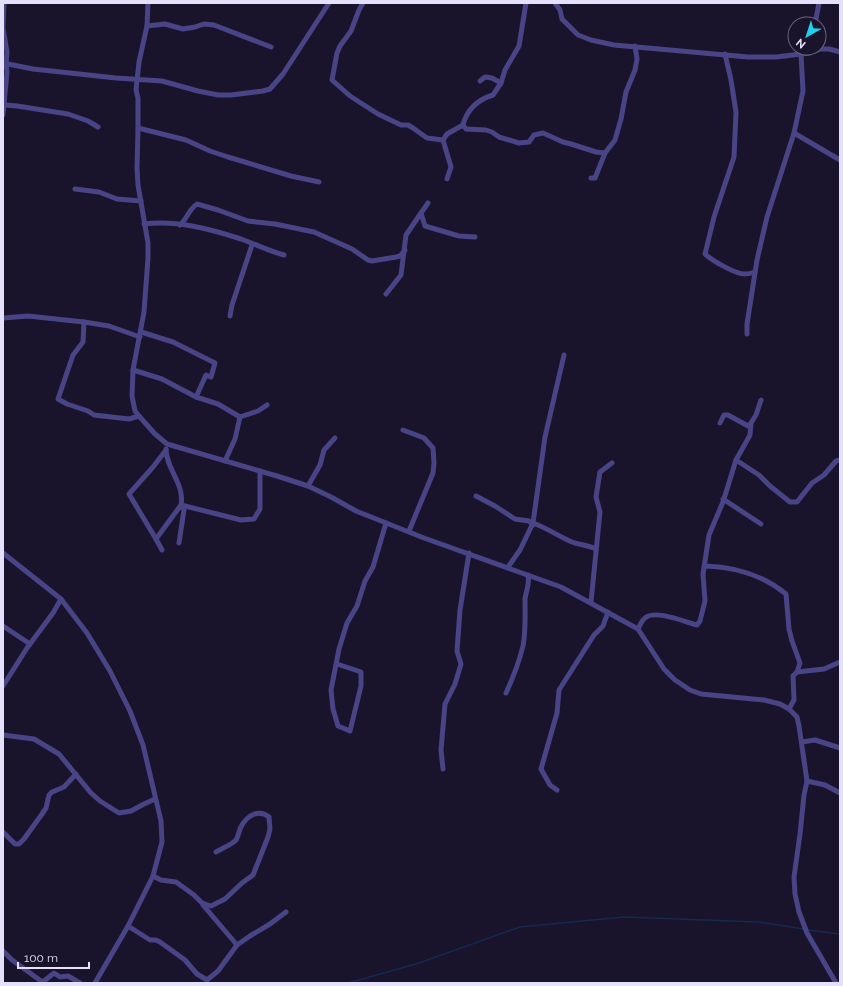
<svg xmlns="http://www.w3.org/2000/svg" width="843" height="986" viewBox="0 0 843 986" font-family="Raleway,sans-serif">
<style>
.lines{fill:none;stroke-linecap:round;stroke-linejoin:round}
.stream{stroke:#15294e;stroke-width:1.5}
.minor{stroke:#484485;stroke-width:5}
</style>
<rect width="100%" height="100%" fill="#19142b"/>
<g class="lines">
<!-- stream -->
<g class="stream">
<path d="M808,930L840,934"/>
<path d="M348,983L416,964L520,927L624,917L758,922L804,929"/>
</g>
<!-- minor -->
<g class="minor">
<path d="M148,3L147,26L139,62L136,90L138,98V128L137,168L138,185L148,243V258L144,312L133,370L132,396L135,411L139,416L155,434L167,444L277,476L308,486L331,497L356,511L424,538L561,587L638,629L664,669L675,680L690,690L701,694L764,700L780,704L789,709L797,717L799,726L807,781L804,795L800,834L794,877L795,894L799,912L807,933L836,983"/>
<path d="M363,3L359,10L351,31L340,46L337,53L332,80L350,96L378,114L401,125H408L413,128L427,138L443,140"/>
<path d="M555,3L560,10L562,19L578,35L591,40L614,45L748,57H776L810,53L820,49H829L840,52"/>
<path d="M815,24L819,3"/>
<path d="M147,26L165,24L183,29L195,27L204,24L214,25L271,47"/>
<path d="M725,54L731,80L736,112L734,157L714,217L705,254C713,261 735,274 745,274C748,274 752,273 755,272"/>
<path d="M3,63L33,69L116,78L162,81L198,91L218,95H231L263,91L270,89L283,74L329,3"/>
<path d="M480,81L485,77L492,78L501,83"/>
<path d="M5,105L17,106L68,114L88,121L98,127"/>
<path d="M3,115L7,72L6,64L7,52L3,28L4,3"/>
<path d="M463,125C467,109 477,100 493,95L501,83L505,70L519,46L526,3"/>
<path d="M138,128L186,140L210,151L228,157L291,176L319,182"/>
<path d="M794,133L840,160"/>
<path d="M591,178H595L605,153L615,140L621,119L626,92L635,70L637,59L635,46"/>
<path d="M447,179L451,167L443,140L447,134L463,125L466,129L486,130L492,132L499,137L519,143L529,142L534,135L543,133L563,142L571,144L596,152L605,153"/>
<path d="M75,189L99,192L117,199L141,201"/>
<path d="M428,203L421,213L425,226L459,236L475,237"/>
<path d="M144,224C177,220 210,229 241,239C255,244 269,251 284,255"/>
<path d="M180,225C187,219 189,209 197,204L218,210L248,221L275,224L314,232L352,249L368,260L372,261L396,257L400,256L405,250"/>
<path d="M386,294L401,275L406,235L421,213"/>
<path d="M230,316L232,305L252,245"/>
<path d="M3,318L28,316L84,322"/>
<path d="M141,332L173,342L215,363L211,377L206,375L196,397"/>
<path d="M747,334V324L757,260L767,217L794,133L803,91L801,54"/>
<path d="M133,370L162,379L196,397L218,404L240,417L258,411L267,405"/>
<path d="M139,416L129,419L94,415L88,411L67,404L58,399L73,355L83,342L84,322L109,326L140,337"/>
<path d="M720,423L724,415H728L748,426L751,423"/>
<path d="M403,430L424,438L433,448L434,463L433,473L409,531"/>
<path d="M166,449C166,469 185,484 181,505L184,510L179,543"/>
<path d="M736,460L759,475L770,486L790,502H797L812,483L824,475L836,461L840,460"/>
<path d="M225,461L235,439L240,417"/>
<path d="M308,486L320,465L324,450L335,438"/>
<path d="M476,496L495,506L515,519L529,521L533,525"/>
<path d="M723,499L761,524"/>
<path d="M533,523C547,528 558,536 572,542C580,545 588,545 596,549"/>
<path d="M156,539L129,494L153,467L166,450"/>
<path d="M162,550L156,539L181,505L241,520L254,519L260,509V471"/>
<path d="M3,553L61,599L87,633L110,671L130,711L143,745L161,821L162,842L153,876L128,926L95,983"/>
<path d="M705,566C735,567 762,574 786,594L789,629L792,641L800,663L797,672L793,676L794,700L789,709"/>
<path d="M508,567L520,550L533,523L545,437L564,355"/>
<path d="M591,602L600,512L596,497L600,472L612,463"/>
<path d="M3,626L30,644"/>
<path d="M638,629C640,625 642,620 645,618C655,609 685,622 697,625L700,621L705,601L703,574L709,535L723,502L736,460L750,435L751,423L756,415L761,400"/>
<path d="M337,664L361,672V686L350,731L338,726L333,709L331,690L339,649L347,623L357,606L365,581L373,567L386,523"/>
<path d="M797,672L824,669L840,662"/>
<path d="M3,686L27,648L53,613L61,599"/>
<path d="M506,693C513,678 519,662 523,646C526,631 525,615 525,599C526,591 530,584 528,575"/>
<path d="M3,735L34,739L59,754L91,793L100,801L119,813L131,811L144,804L155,799"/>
<path d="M802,742L815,740L840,748"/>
<path d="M443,769L441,750L445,704L455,684L461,664L457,651L460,610L469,553"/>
<path d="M807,781L825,785L840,793"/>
<path d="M557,790L550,785L541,769L557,713L559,690L594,635L603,626L608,612"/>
<path d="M3,832L15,844H19L24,839L42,814L46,808L49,795L52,792L64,787L76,774"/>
<path d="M153,876L161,880L176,882L194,895L202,903L211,906L225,899L242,883L253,875L268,837L270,829L269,817C259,809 248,815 242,825C239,829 239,835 236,840C231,845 223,848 216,852"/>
<path d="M203,905L237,945"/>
<path d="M128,926L150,940H156L160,942L185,960L197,974L207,980L218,971L237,945L250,936L270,924L286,912"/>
<path d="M3,951L12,960L41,981H44L54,973L60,977L68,976L80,983"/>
</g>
</g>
<!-- border -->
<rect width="843" height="986" fill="none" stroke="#e5e1fc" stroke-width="8"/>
<!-- north arrow -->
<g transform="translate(807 36) rotate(219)"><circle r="19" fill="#19142b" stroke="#6b667f"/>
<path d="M0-3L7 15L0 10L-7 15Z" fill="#1ed1eb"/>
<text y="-6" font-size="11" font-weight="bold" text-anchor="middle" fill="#e5e1fc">N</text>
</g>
<!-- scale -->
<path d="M18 962v6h71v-6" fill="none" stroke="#e5e1fc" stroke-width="2"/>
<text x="24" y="962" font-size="12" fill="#e5e1fc" stroke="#19142b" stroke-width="3" paint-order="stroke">100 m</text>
</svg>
